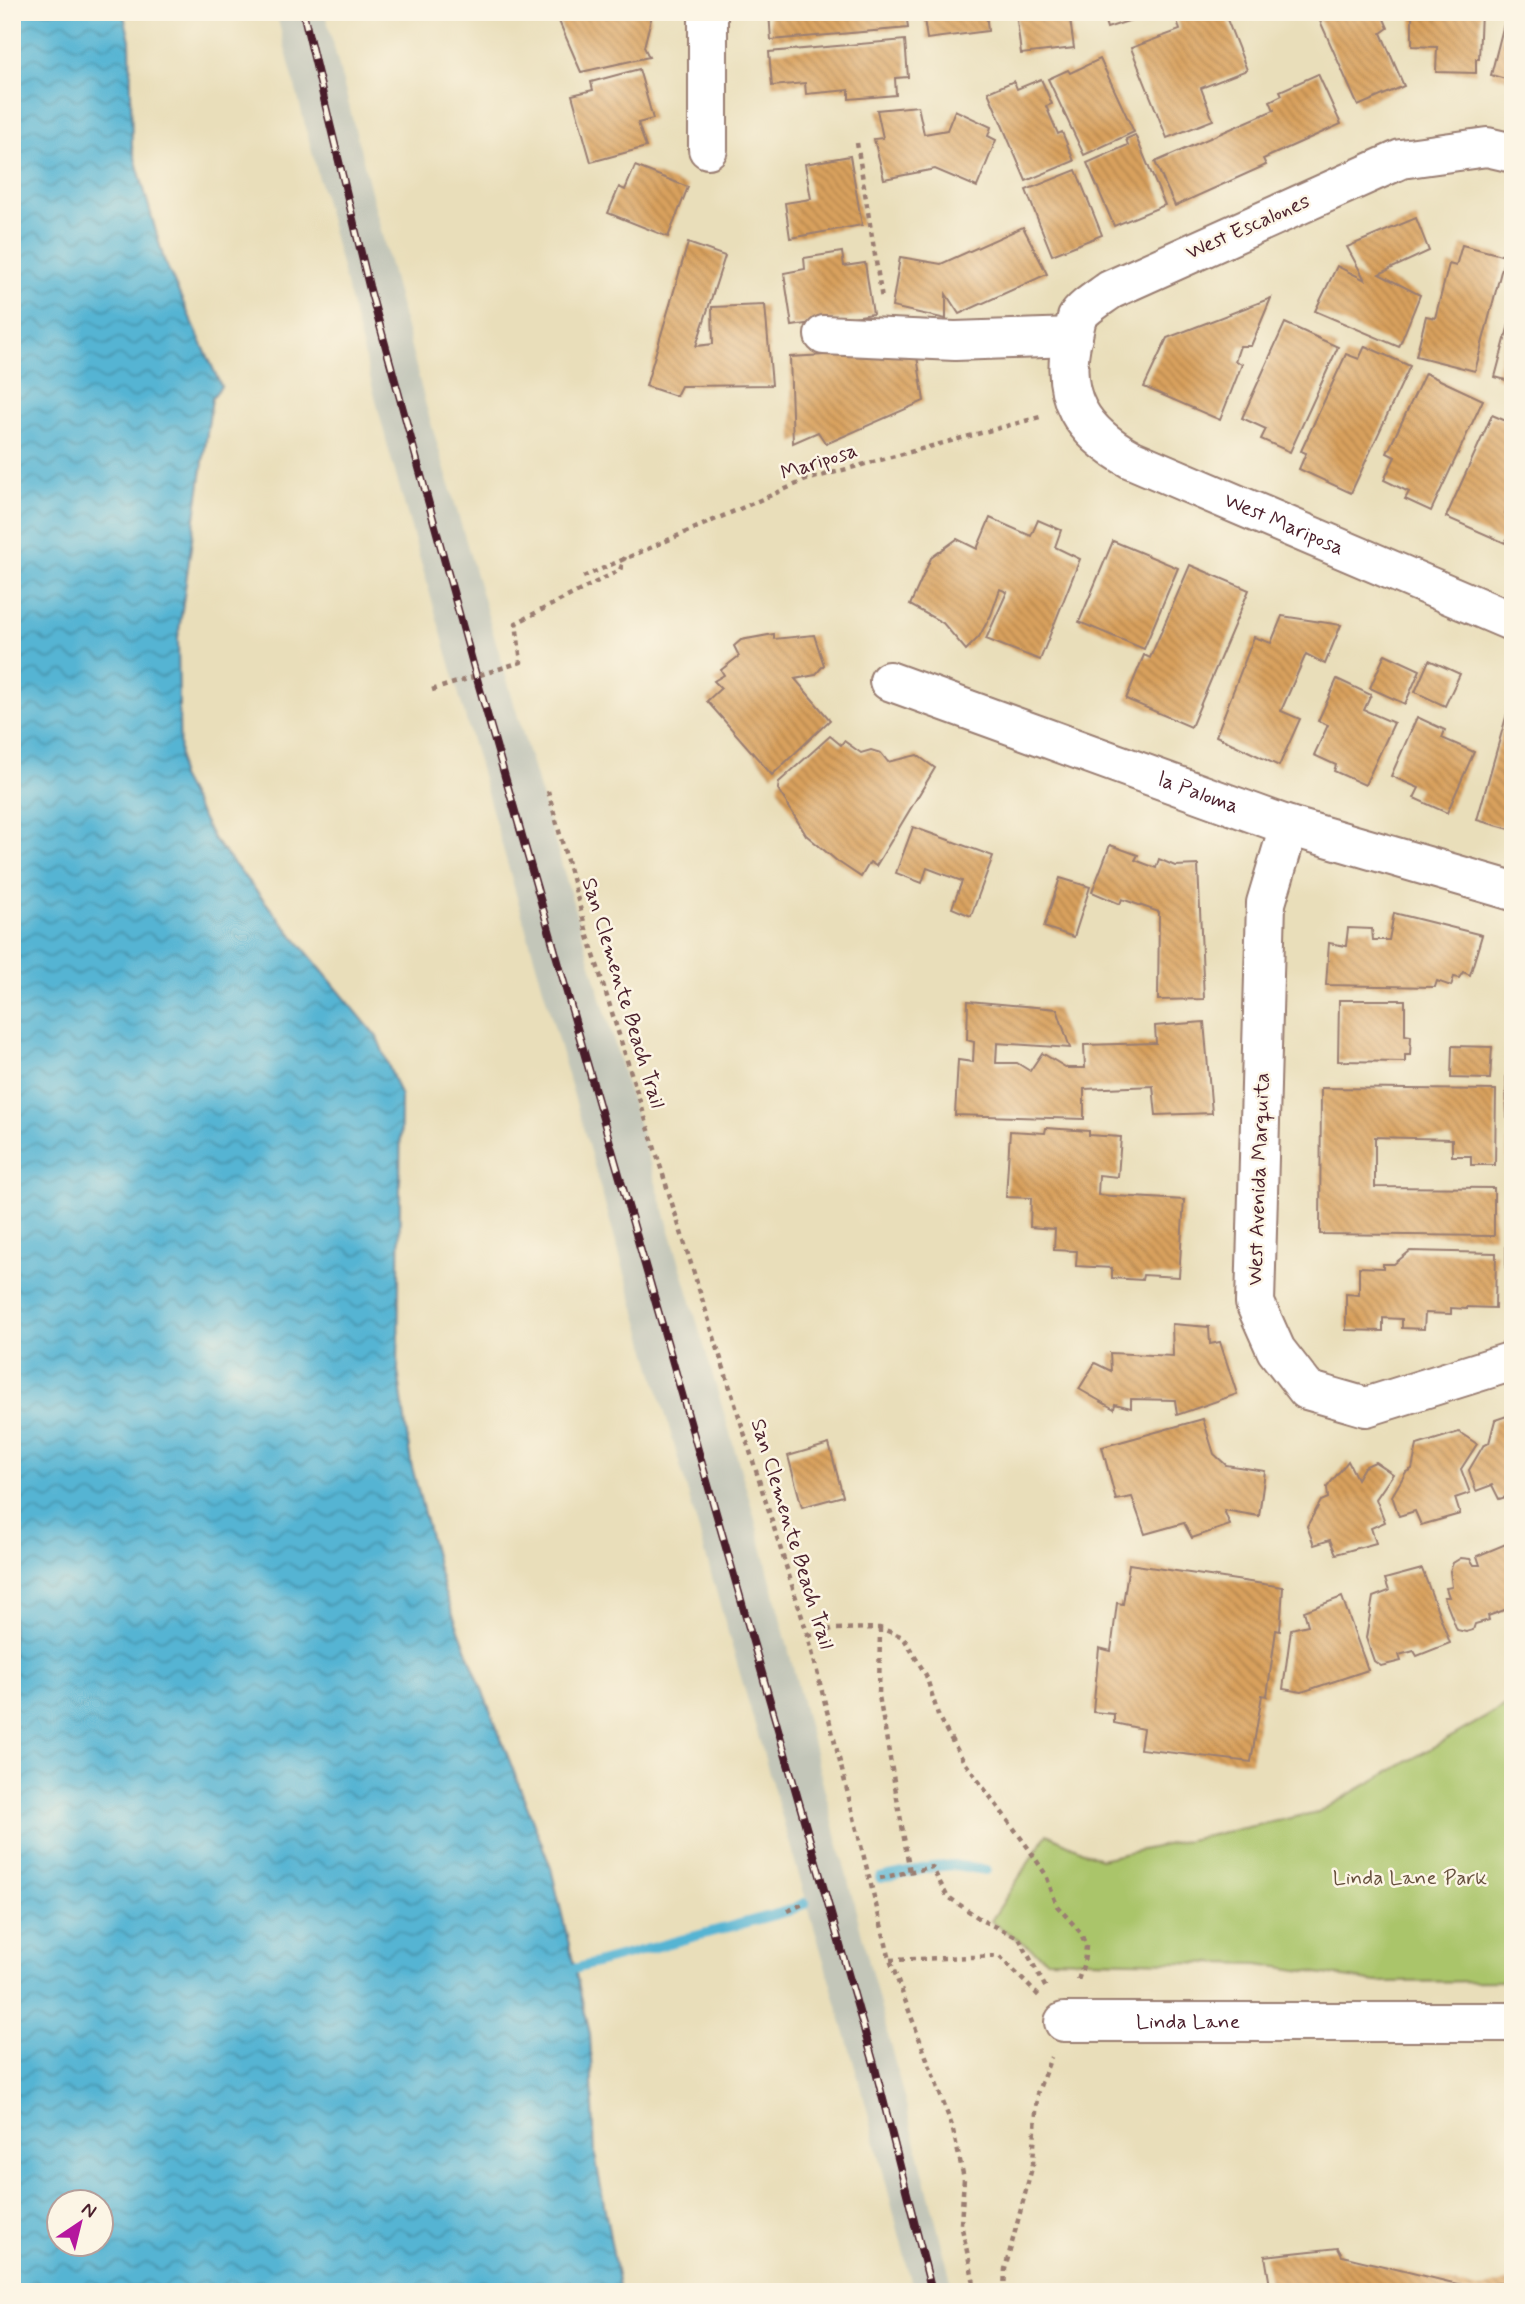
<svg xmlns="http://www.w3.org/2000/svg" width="1525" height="2304" viewBox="0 0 1525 2304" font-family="Mynerve,sans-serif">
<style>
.industrial{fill:#c3c6b9}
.green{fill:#aac56b;stroke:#7a724b;stroke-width:2}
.water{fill:url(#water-waves);stroke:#4f6a7f;stroke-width:2;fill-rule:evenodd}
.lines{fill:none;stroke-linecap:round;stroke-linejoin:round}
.stream{stroke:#54b4d3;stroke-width:10}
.building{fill:url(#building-back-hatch)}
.minor-casing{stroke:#9a7e72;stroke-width:42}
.path{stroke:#9a7e72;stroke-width:4.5;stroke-dasharray:5 5;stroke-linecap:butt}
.minor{stroke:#fff;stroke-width:38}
.rail-casing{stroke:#4a1f2b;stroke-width:8}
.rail{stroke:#fcf5e5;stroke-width:5;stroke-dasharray:16;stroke-linecap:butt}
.labels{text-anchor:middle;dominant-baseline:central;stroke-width:5;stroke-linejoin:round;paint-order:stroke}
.street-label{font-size:21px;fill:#4a1f2b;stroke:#fcf5e5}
.park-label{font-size:21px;fill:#67513e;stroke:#fcf5e5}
</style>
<defs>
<pattern id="water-waves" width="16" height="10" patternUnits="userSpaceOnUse" patternTransform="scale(1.75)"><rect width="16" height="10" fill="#54b4d3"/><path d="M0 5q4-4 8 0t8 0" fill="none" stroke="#4892ab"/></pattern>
<pattern id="building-back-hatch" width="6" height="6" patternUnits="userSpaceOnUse" patternTransform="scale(1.75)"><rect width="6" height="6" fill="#d9a15d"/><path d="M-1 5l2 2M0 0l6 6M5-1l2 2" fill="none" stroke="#b2834d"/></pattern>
</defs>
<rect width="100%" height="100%" fill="#fcf5e5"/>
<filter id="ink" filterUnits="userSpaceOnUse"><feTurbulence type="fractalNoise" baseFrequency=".0143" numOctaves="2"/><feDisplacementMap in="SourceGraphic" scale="14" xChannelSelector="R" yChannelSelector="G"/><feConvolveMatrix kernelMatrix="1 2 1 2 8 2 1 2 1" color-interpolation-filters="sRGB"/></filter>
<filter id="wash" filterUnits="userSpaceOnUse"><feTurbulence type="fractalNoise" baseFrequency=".00686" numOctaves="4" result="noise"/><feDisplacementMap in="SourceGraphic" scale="28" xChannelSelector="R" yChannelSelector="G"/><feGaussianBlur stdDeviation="1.57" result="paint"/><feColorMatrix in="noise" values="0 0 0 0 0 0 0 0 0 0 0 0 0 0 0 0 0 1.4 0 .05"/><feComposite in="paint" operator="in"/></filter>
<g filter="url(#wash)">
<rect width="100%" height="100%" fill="#e9deba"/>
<!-- industrial -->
<path class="industrial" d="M276,12H325L426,406L752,1508L954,2292H914L866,2105L727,1629L389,451Z"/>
<!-- green -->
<path class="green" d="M1513,1702V1981L1377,1982L1258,1964L1046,1959L991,1921L1047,1834L1100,1859L1318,1812Z"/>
<!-- water -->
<path class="water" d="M12,12H123L130,40L132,147L164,260L221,386L212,398L178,638L180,777L214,840L377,1037L401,1097L398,1371L411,1463L444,1591L551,1868L590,2034L595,2155L620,2292H12ZM60,2202H102V2244H60Z"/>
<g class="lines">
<!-- stream -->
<g class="stream">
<path d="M880,1878L932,1867L953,1865L986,1870"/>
<path d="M574,1969L788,1911L805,1903"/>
</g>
</g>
<g id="blocks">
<!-- building -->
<g class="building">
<path d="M555,12H649L651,19L644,47L649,57L581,72Z"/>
<path d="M769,12H906L908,28L771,40Z"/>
<path d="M923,12H986L988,31L927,39Z"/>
<path d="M1016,12H1069L1074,48L1021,54Z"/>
<path d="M1102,12H1153V13L1107,28Z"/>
<path d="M1197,12H1224L1247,70L1201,88L1213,120L1167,138L1131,48L1180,30L1177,20Z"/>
<path d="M1316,12H1381L1388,28L1381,33L1404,86L1358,106Z"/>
<path d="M1412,12H1481L1479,59H1476V73L1436,72L1437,47L1412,46Z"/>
<path d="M1507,12H1513V81L1491,75Z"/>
<path d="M905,40L908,77L895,78L896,95L849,99V90L806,94L805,83L772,86L769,52Z"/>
<path d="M1100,59L1134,132L1084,155L1048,79L1068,70L1070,73Z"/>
<path d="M639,69L653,119L638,123L646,147L591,162L572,95L593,90L591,82Z"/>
<path d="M1318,74L1341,124L1263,159L1266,165L1175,206L1155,162L1274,110L1270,101L1282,95L1280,91Z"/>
<path d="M1041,79L1052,104L1046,106L1058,134L1062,132L1074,161L1026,181L988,92L1014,81L1017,89Z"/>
<path d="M918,106L924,134L947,130L955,110L991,127L988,136L996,140L977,187L935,169L884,179L874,139L883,138L877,110Z"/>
<path d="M1135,135L1165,205L1114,226L1087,163L1128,145L1126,139Z"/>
<path d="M850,156L862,225L790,238L785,203L811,199L805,164Z"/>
<path d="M635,166L688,187L668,237L608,213L619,187L625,190Z"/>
<path d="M1076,170L1102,235L1052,255L1026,190Z"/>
<path d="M1416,218L1429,251L1379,274L1420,295L1399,347L1315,311L1337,266L1365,280L1347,247Z"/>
<path d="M1023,227L1047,274L959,314L946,294V319L892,307L900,257L941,264Z"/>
<path d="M688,243L725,256L696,346L713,344L712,307L765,305L772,385L681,386L676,396L646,386Z"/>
<path d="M1462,245L1505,256L1475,371L1416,356L1426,316L1435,318L1449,264L1456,266Z"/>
<path d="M842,252L844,266L865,263L873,314L792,326L784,273L805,269L804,258Z"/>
<path d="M1271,298L1251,346H1240L1235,361L1242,364L1220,420L1144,387L1167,338Z"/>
<path d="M1512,313H1513V382L1495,377Z"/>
<path d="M1285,323L1338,347L1290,452L1261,439L1266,429L1242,418Z"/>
<path d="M1365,346L1410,366L1351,493L1299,469L1306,453L1301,451L1346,354L1359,359Z"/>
<path d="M916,350L924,401L826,444L818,432L793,443L790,357Z"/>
<path d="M1425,373L1483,400L1431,511L1405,499L1409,492L1384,480L1395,457L1387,453Z"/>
<path d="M1492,415L1513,424V500L1511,499L1505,513L1513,516V525L1505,543L1446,517Z"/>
<path d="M990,518L1031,536L1038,520L1061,530L1055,547L1080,559L1040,660L986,639L1007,592L1000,589L991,615L979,637L966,650L943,623L910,605L931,558L957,539L977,549Z"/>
<path d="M1113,541L1178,568L1144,649L1079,622Z"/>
<path d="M1190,565L1249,590L1191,727L1126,699L1144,655L1150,658Z"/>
<path d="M1282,616L1341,625L1325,664L1306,654L1281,711L1300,719L1279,766L1216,736L1254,637L1271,643Z"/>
<path d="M774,634V639L814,635L824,665L815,675L795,679L830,720L772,775L707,701L721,688L714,681L724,675L721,670L739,656L734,646L741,640Z"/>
<path d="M1385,654L1420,670L1405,704L1370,688Z"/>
<path d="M1429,660L1460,674L1445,706L1415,692Z"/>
<path d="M1337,679L1371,695L1364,710L1394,723L1365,785L1334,771L1336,765L1314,755L1328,725L1318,721Z"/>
<path d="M1512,696H1513V830L1477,820Z"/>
<path d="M1417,717L1445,730L1442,738L1474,752L1447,813L1414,798L1419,788L1391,776Z"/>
<path d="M830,736L841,745L844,741L861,753L871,750L881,753L888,762L917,755L935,768L876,866L870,862L861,877L837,861L806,835L778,789L779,782Z"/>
<path d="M913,827L993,856L971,916L952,908L962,881L927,868L922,883L896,873Z"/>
<path d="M1110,845L1138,855L1135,860L1156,868L1159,859L1175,866L1198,865L1204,999L1158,1000L1159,912L1122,899L1120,904L1092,892Z"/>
<path d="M1060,878L1090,887L1074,937L1044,927Z"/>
<path d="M1394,913L1482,935L1470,975L1463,972L1459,978L1454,977L1451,986L1437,981L1435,987L1326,985L1329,943L1346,946L1348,928L1372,929L1373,940H1389Z"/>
<path d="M1339,1000H1405V1035L1411,1036L1410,1055H1405V1062L1338,1061Z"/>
<path d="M968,1001L1057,1009L1070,1048L997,1043L996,1063H1017L1030,1071L1042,1053L1067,1068H1085L1084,1045L1156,1043L1155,1026L1204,1022L1212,1113L1156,1115L1153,1086L1084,1089V1119L955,1115L958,1060L973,1062L974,1042L967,1040Z"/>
<path d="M1452,1046L1492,1047L1490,1079L1451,1078Z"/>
<path d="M1513,1076V1117H1507L1506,1077Z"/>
<path d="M1321,1088L1496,1090L1495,1165H1471V1156H1452V1139L1375,1137V1187L1494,1188V1236L1320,1234Z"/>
<path d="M1046,1128L1089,1131V1135L1121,1137L1118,1177L1099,1175L1098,1195L1184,1200L1179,1277L1143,1275L1142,1280L1112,1278V1268L1076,1266L1077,1251L1054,1250L1055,1229L1030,1227L1031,1198L1006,1197L1010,1131L1045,1133Z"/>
<path d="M1507,1141H1513V1272H1506Z"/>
<path d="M1410,1251L1496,1253L1495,1308L1467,1307V1309L1451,1308V1314L1425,1313L1424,1329L1402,1328V1319L1383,1318V1331L1346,1330V1294L1359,1295V1267L1383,1268V1264H1394Z"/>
<path d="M1172,1324L1209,1327L1210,1344L1220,1342L1237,1394L1177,1415L1175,1400L1131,1399V1408L1115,1404L1114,1409L1079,1389L1095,1363L1111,1371L1110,1353L1173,1356Z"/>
<path d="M1513,1414V1495L1499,1499L1492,1485L1476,1491L1469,1470L1483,1446L1489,1443L1495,1420Z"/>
<path d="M1203,1419L1214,1454L1226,1465L1265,1471L1259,1516L1224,1510L1230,1525L1192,1538L1184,1523L1145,1534L1132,1497L1116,1500L1102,1447Z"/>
<path d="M1459,1432L1477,1444L1461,1469L1470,1493L1455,1498L1460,1514L1421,1525L1415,1511L1399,1516L1392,1496L1406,1472L1412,1469L1417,1445Z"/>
<path d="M829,1444L843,1496L802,1507L788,1456Z"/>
<path d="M1348,1461L1357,1479L1364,1467L1375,1462L1393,1474L1376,1499L1385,1522L1371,1528L1376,1543L1336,1554L1330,1540L1314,1545L1307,1526L1321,1501L1328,1498L1327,1487Z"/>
<path d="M1513,1541V1607L1488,1616L1489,1620L1475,1624L1473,1630L1466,1632L1457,1630L1444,1597H1449L1446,1588L1452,1587L1450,1571L1453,1563L1461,1558L1470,1559L1474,1565H1480L1477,1556Z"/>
<path d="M1129,1564L1283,1587L1280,1631L1276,1630L1267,1696L1262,1695L1251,1762L1140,1749L1143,1729L1114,1723V1714L1093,1712L1099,1648L1111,1651L1117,1603L1123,1604Z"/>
<path d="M1422,1569L1450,1643L1417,1656L1414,1651L1399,1655L1401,1661L1381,1666L1374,1661L1366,1638L1373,1597L1389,1591L1385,1579Z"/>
<path d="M1342,1597L1368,1670L1302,1692L1283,1689L1291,1629L1308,1625L1304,1611Z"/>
<path d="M1338,2248L1342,2256L1478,2289L1513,2279V2292H1271L1265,2256Z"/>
</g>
</g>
</g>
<g filter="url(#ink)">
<use href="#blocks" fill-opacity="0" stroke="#9a7e72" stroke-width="2"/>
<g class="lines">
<defs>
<g id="minor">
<path d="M708,149V12"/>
<path id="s1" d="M1513,153L1487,147L1401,159L1110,290C1101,297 1082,308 1077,318C1075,324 1074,333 1072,339C1059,397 1082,432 1131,459L1513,622"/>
<path d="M824,335L955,341L1073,337"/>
<path id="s2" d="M889,681L1289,826L1513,891"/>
<path d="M1289,826L1266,903L1255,1303L1276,1350L1307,1390L1366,1407L1513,1361"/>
<path id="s3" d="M1064,2022H1513"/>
</g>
</defs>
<!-- minor casing -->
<use href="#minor" class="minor-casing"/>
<!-- path -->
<g class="path">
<path d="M857,143L882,299"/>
<path d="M583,577L806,480L1040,417"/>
<path d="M432,690L521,662L516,623L620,570L625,557"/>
<path d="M548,791L587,933L808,1636L890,1960L952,2126L964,2178L961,2224L976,2292"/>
<path d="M880,1628L879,1696L910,1872"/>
<path d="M808,1636L832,1629L880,1628L903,1637L926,1675L939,1718L963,1760L1029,1849L1046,1875L1057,1906L1081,1933L1086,1947L1084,1963L1077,1983"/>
<path d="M880,1878L932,1867L947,1896L983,1921L1019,1938L1047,1990"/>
<path d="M788,1911L805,1903"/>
<path d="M890,1960L999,1956L1039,1996"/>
<path d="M1004,2292L1005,2269L1033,2164L1037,2094L1051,2057"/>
</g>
<!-- minor -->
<use href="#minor" class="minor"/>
<defs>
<path id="rail" d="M303,12L369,286L479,686L874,2064L932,2292"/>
</defs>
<!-- rail casing -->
<use href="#rail" class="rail-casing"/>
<!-- rail -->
<use href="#rail" class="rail"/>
</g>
</g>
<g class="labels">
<!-- street labels -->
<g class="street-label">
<text transform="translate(1248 227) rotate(-24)">West Escalones</text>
<text transform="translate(819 462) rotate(-18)">Mariposa</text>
<text stroke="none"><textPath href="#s1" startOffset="810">West Mariposa</textPath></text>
<text stroke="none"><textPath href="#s2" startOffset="329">la Paloma</textPath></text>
<text transform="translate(623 993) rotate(73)">San Clemente Beach Trail</text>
<text transform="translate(1259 1179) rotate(-88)">West Avenida Marquita</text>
<text transform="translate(792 1534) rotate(73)">San Clemente Beach Trail</text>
<text stroke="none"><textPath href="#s3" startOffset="124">Linda Lane</textPath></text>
</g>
<!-- park labels -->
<g class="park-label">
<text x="1410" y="1878">Linda Lane Park</text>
</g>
</g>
<!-- margin -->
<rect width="1525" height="2304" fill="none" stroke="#fcf5e5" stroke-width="42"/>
<!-- north arrow -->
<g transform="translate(80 2223) rotate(35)"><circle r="33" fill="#fcf5e5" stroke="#b59f9b" stroke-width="2"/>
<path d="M0-5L12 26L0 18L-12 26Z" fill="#b5179e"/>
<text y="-10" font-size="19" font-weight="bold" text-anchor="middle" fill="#4a1f2b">N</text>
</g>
</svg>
